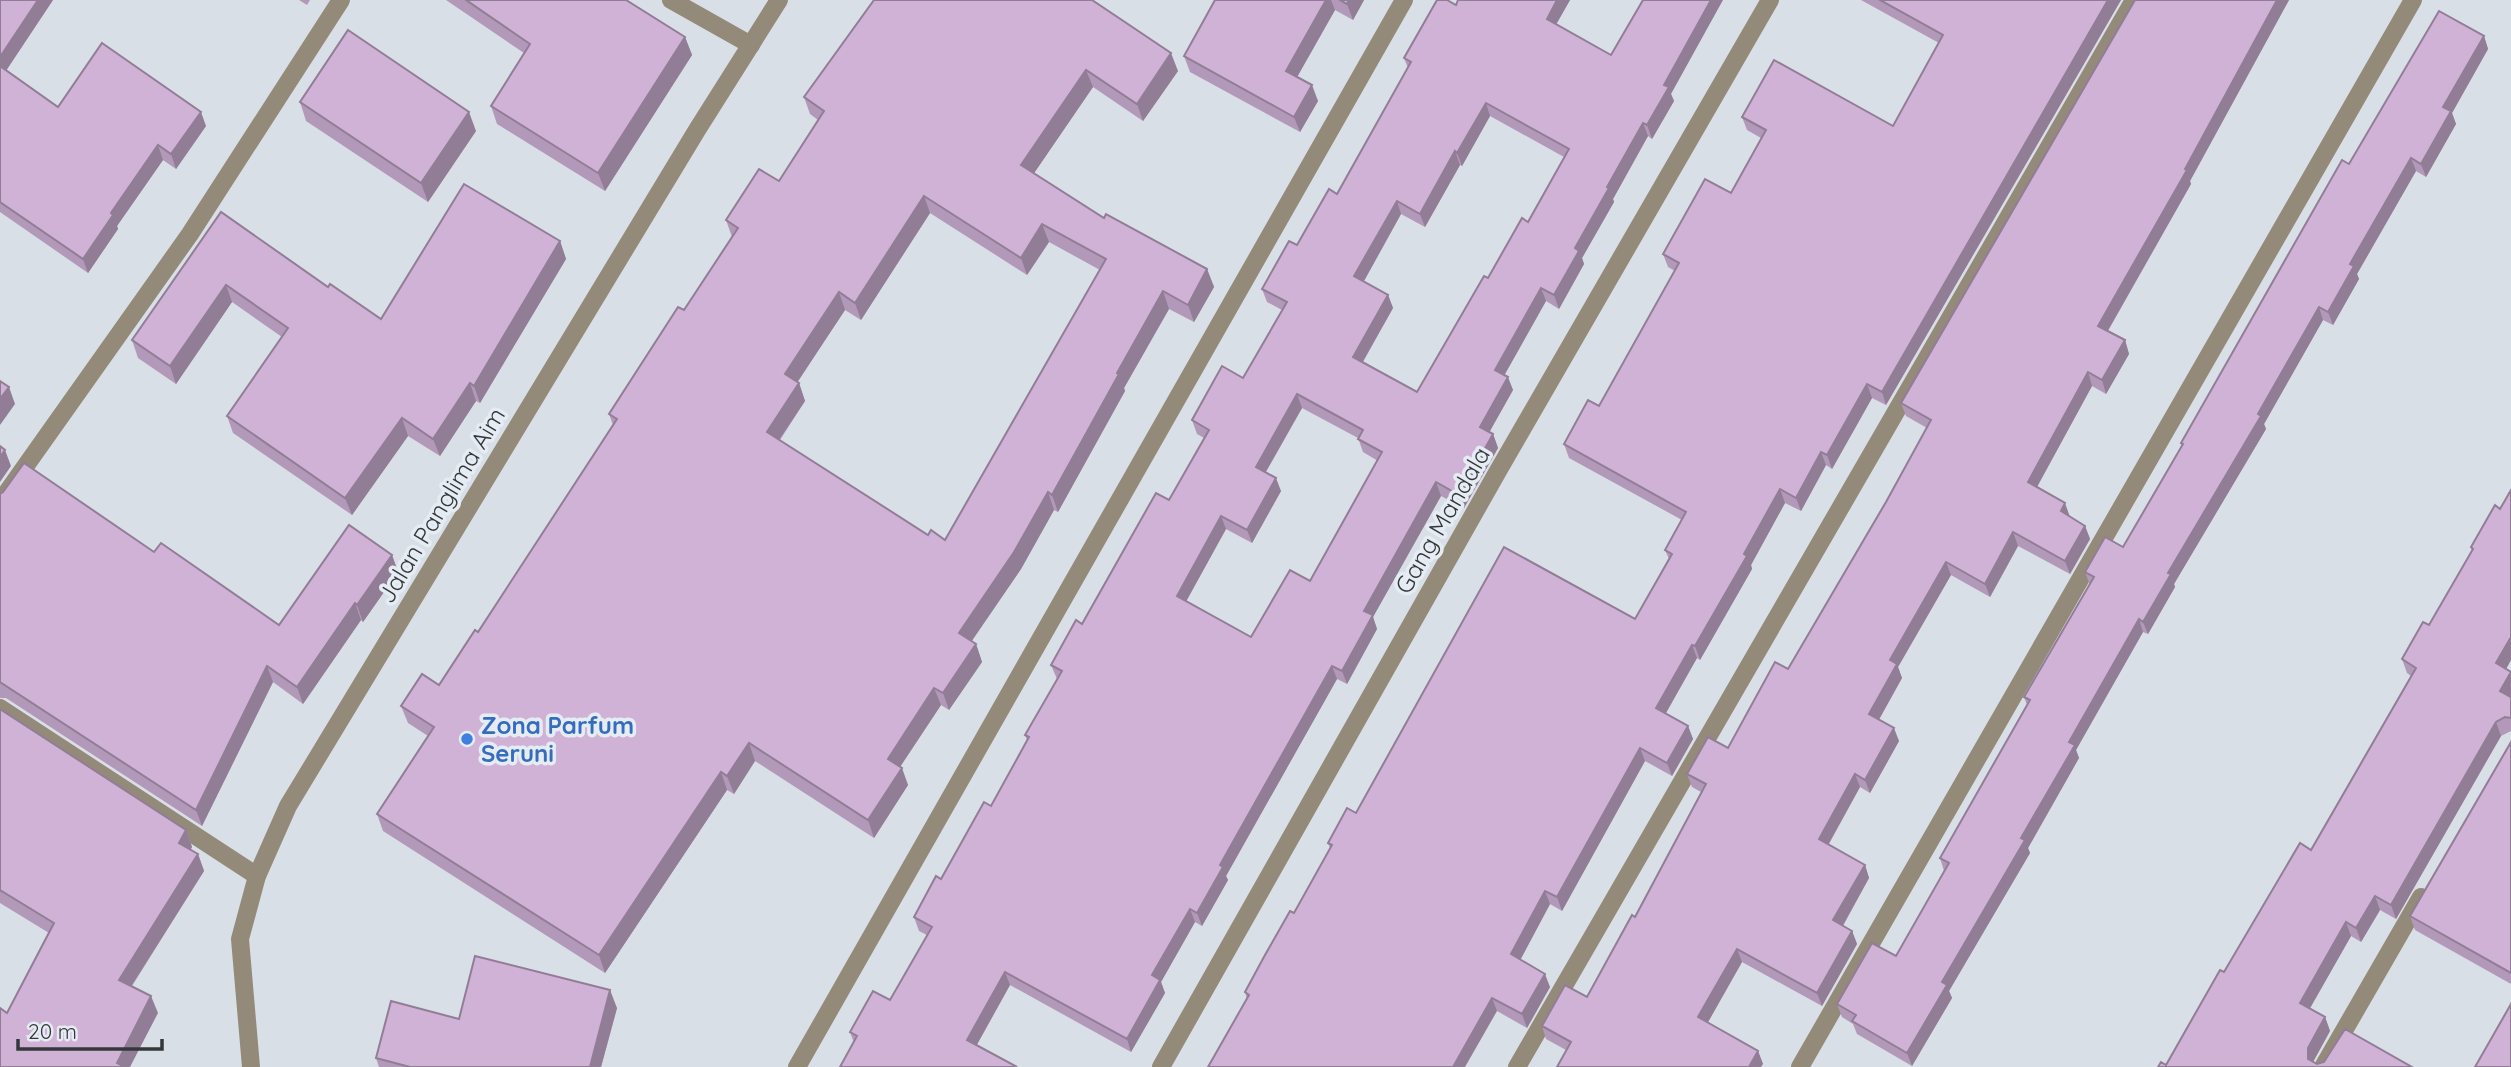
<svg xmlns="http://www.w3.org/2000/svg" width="2511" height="1067" viewBox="0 0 2511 1067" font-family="Quicksand,sans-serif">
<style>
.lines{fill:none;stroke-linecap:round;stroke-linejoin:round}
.minor{stroke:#948a79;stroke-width:18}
.wall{fill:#b399b9;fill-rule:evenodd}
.shaded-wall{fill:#927d96}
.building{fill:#d0b2d7;stroke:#927d96;stroke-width:2;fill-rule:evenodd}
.shop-dot{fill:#3f7fe0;stroke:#e6ecf3;stroke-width:2.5}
.labels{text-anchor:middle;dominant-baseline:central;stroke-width:7;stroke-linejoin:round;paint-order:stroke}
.street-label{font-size:24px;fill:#35383b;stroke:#e6ecf3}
.shop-label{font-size:24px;font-weight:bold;fill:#366cbe;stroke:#e6ecf3;text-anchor:start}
</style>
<rect width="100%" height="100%" fill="#d9dfe6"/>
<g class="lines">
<!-- minor -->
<g class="minor">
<path d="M671,0L751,45"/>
<path d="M0,502L190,234L341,0"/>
<path d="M0,708L257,876"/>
<path d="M251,1067L240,939L257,876L288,806L697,130L779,0"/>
<path d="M797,1067L1404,0"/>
<path d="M1161,1067L1498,471L1770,0"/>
<path d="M1517,1067L2134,0"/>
<path d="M1800,1067L2413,0"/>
<path d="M2323,1067L2421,897"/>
</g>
</g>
<!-- wall -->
<g class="wall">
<path d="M0,0H53L6,71L58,107L206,126L176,169L163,160L117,226L118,229L88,273L0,212Z"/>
<path d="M299,0H310L307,5Z"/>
<path d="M446,0H626L685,37L692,55L605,191L497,124L491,106L524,53Z"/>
<path d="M874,0L1178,71L1143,121L1093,87L1034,173L1104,218L1207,269L1214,287L1194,322L1169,309L1124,388L1125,391L1058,512L1054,510L1021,569L971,641L976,644L982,662L949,710L941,705L900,767L908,785L874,838L755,761L734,794L727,790L605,973L383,831L377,814L428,736L408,723L401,706L439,685L478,632L613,425L609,414L684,310L732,237L726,220L779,181L818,120L810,114L804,97ZM930,213L1027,275L1049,242L1100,270L945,540L928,535L780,440L805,401L799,383L797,382L845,310L861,320Z"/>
<path d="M1215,0H1364L1353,20L1335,10L1297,77L1318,101L1300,132L1190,72L1184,56Z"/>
<path d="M1458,0H1570L1556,25L1671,94L1674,101L1652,139L1648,136L1613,199L1614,202L1582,258L1584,264L1559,309L1546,301L1504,375L1513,390L1489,432L1493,434L1498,448L1464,508L1441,496L1373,617L1377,629L1347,684L1337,679L1226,876L1228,880L1202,926L1195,922L1161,982L1165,993L1131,1052L1010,985L977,1045L854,1043L850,1032L890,1000L927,935L919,931L914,917L991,806L1027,740L1025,735L1057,679L1051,665L1082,624L1169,500L1204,438L1197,434L1192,420L1243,378L1282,310L1267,302L1262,289L1337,194L1408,68L1404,58L1456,5ZM1490,116L1564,157L1528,222L1488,278L1417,392L1363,362L1393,308L1388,295L1364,281L1401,214L1425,227L1460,165L1462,166ZM1302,408L1358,438L1363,452L1378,461L1310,581L1251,637L1186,601L1226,529L1252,543L1281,491L1266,472Z"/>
<path d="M1861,0H2121L1886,405L1872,398L1832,469L1826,465L1801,511L1785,503L1751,565L1752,569L1700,660L1697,658L1665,713L1688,726L1693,739L1672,776L1645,761L1562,911L1550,904L1520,960L1550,987L1527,1028L1497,1011L1247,999L1245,992L1294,913L1330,848L1328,843L1356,813L1635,619L1669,559L1665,550L1682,520L1569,458L1564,444L1599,406L1675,271L1668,267L1663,254L1731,193L1761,138L1747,130L1742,117L1893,126L1939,43Z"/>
<path d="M2135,0H2289L2190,181L2191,184L2108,331L2125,340L2129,354L2106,394L2092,386L2037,487L2070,517L2085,526L2090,539L2070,574L2018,546L1990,597L1951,575L1898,667L1902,678L1879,720L1899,741L1870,793L1860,787L1829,844L1865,865L1869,878L1843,926L1852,931L1857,944L1822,1006L1742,962L1708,1022L1758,1051L1763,1064L1566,1050L1546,1039L1542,1026L1587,997L1635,917L1701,792L1692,787L1687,774L1728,748L1788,669L1886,502L1927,428L1906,416L1901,403Z"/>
<path d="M2484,36L2488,49L2452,113L2456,124L2426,177L2416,171L2357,274L2359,279L2333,325L2323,320L2264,424L2266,429L2174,584L2175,587L2148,634L2143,632L2076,750L2079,758L2028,848L2030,853L1949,991L1952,998L1912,1066L1857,1034L1853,1024L1842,1017L1837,1004L1896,956L1944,871L1940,858L2027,705L2024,697L2090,585L2085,572L2123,547L2182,446L2181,443Z"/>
<path d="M300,102L476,131L428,202L306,121Z"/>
<path d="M221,212L328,287L381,319L560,241L566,259L480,403L476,401L440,456L408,436L352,515L233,433L227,416L282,337L232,302L176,384L138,358L132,340Z"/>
<path d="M2511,490V660L2506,669L2511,672V731L2501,736L2396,919L2380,910L2361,942L2351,936L2310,1008L2325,1017L2330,1031L2313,1062L2317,1064L2412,1067L2166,1065L2224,972L2311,850L2411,676L2407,673L2402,659L2429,625L2472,551L2471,547L2500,509Z"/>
<path d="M0,494L154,552L279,625L392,555L398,572L363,622L361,620L303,704L273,682L202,826L6,698H0Z"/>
<path d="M0,709L186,830L192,847L190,849L198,854L204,871L132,986L158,1013H7L49,933L0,903Z"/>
<path d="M2511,742V984L2415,930L2410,916Z"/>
<path d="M617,1008L601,1067H379L376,1058Z"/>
</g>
<!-- shaded-wall -->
<g class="shaded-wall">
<path d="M38,0H53L1,78L0,75V57Z"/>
<path d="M1326,0H1331L1335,10L1292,86L1286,71Z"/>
<path d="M1349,0H1364L1353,20L1347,4Z"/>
<path d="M1557,0H1570L1551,33L1547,19Z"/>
<path d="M1711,0H1723L1671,94L1674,101L1652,139L1647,125L1664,85Z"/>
<path d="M2108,0H2121L1886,405L1882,392Z"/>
<path d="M2277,0H2289L2190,181L2191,184L2103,339L2098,326Z"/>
<path d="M2484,36L2488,49L2452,113L2456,124L2426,177L2421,164L2443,107Z"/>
<path d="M685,37L692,55L605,191L598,173Z"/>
<path d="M1171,53L1178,71L1143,121L1137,104Z"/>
<path d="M1086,70L1093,87L1028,182L1021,165Z"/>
<path d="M1312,85L1318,101L1300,132L1294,117Z"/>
<path d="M1486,103L1490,116L1462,166L1457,153Z"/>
<path d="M201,112L206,126L176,169L171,154Z"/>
<path d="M469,112L476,131L428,202L421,183Z"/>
<path d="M1643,123L1648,136L1613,199L1614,202L1582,258L1584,264L1559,309L1554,295L1575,248L1607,187Z"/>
<path d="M158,145L163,160L117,226L118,229L88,273L83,259L111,213Z"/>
<path d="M1455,151L1460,165L1425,227L1420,214Z"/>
<path d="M2411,158L2416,171L2357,274L2359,279L2333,325L2328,312L2350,264Z"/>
<path d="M924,196L930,213L861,320L855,303Z"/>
<path d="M1397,201L1401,214L1359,290L1354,276Z"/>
<path d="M1042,224L1049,242L1027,275L1021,258Z"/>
<path d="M560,241L566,259L480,403L474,386Z"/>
<path d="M1207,269L1214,287L1194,322L1188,305Z"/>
<path d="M226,285L232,302L176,384L170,366Z"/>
<path d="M1541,288L1546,301L1500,383L1495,370Z"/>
<path d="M1163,291L1169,309L1124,388L1125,391L1058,512L1052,495L1117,373Z"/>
<path d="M839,292L845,310L791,392L785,374Z"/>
<path d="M1388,295L1393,308L1358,370L1353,357Z"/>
<path d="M2319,307L2323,320L2264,424L2266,429L2174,584L2175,587L2148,634L2143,622L2168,573Z"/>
<path d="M2125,340L2129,354L2106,394L2102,380Z"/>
<path d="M2088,372L2092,386L2032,496L2028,482Z"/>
<path d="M1508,377L1513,390L1485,440L1480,427Z"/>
<path d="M470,383L476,401L440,456L433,439Z"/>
<path d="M799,383L805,401L773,449L767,432Z"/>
<path d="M1867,384L1872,398L1832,469L1827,455Z"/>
<path d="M9,387L15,404L0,425V399Z"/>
<path d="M1297,394L1302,408L1261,480L1256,467Z"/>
<path d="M402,418L408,436L352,515L345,498Z"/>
<path d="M1493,434L1498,448L1464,508L1459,495Z"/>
<path d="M5,450L11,466L0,482V457Z"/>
<path d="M1821,452L1826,465L1801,511L1796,498Z"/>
<path d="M1276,478L1281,491L1252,543L1247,530Z"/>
<path d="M1436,482L1441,496L1373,617L1377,629L1347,684L1342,671L1364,611Z"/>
<path d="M1780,489L1785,503L1751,565L1752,569L1700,660L1695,646Z"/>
<path d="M1048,492L1054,510L1021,569L965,651L959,633Z"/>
<path d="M2065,503L2070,517L2061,511Z"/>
<path d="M1221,516L1226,529L1182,609L1177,596Z"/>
<path d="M2085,526L2090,539L2070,574L2065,561Z"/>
<path d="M2013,532L2018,546L1990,597L1985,584Z"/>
<path d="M392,555L398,572L363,622L357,605Z"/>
<path d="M1946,562L1951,575L1898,667L1902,678L1874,728L1869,714L1890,660Z"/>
<path d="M355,603L361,620L303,704L297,687Z"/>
<path d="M2139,619L2143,632L2076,750L2079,758L2028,848L2030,853L1949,991L1952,998L1912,1066L1907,1053L1942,982L2069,742Z"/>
<path d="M2511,637V660L2501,678L2496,663Z"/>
<path d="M976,644L982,662L949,710L943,693Z"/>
<path d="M1692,645L1697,658L1661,722L1656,708Z"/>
<path d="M267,666L273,682L202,826L196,810Z"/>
<path d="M1332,666L1337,679L1226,876L1228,880L1202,926L1197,913L1220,865Z"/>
<path d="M2511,672V695L2505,705L2500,691Z"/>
<path d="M934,688L941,705L894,776L888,759Z"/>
<path d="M2496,722L2501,736L2396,919L2391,905Z"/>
<path d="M1688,726L1693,739L1672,776L1667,763Z"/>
<path d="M1894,728L1899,741L1870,793L1865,780Z"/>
<path d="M749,743L755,761L734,794L727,776Z"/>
<path d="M1640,748L1645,761L1562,911L1557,897Z"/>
<path d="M902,768L908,785L874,838L868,820Z"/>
<path d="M721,772L727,790L605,973L599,955Z"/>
<path d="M1855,774L1860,787L1824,852L1819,839Z"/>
<path d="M186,830L192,847L186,859L179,843Z"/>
<path d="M198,854L204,871L125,996L119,980Z"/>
<path d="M1865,865L1869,878L1838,934L1833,920Z"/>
<path d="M1545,891L1550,904L1516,968L1511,954Z"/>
<path d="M2375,896L2380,910L2361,942L2356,928Z"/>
<path d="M1190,909L1195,922L1161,982L1165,993L1131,1052L1127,1039L1152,975Z"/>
<path d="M2346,922L2351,936L2305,1017L2300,1003Z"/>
<path d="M1852,931L1857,944L1822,1006L1817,993Z"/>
<path d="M1737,949L1742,962L1703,1031L1698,1017Z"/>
<path d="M1005,972L1010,985L972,1053L967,1040Z"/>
<path d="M1545,974L1550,987L1527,1028L1522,1014Z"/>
<path d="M610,990L617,1008L601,1067H590Z"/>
<path d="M151,996L158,1013L130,1067H118L117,1063Z"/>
<path d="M1492,998L1497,1011L1465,1067H1453Z"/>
<path d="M2325,1017L2330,1031L2313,1062L2308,1059V1048Z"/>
<path d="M1758,1051L1763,1064L1761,1067H1749Z"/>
</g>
<!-- building -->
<g class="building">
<path d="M0,0H38L0,57Z"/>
<path d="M466,0H626L685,37L598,173L491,106L530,44Z"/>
<path d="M874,0H1092L1171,53L1137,104L1086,70L1021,165L1104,218L1106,214L1207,269L1188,305L1163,291L1117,373L1119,374L1052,495L1048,492L1014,552L959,633L976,644L943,693L934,688L888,759L902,768L868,820L749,743L727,776L721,772L599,955L377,814L434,727L401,706L422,674L439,685L475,630L478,632L617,419L609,414L678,307L684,310L738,228L726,220L759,169L779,181L824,111L804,97ZM924,196L1021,258L1042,224L1106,259L945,540L931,530L928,535L767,432L799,383L785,374L839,292L855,303Z"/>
<path d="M1215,0H1326L1286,71L1312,85L1294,117L1184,56Z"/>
<path d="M1340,0H1349L1347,4Z"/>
<path d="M1437,0H1447L1456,5L1458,0H1557L1547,19L1611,55L1643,0H1711L1664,85L1669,87L1647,125L1643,123L1607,187L1609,188L1575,248L1579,251L1554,295L1541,288L1495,370L1508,377L1480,427L1493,434L1459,495L1436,482L1364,611L1373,615L1342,671L1332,666L1220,865L1223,867L1197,913L1190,909L1152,975L1160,980L1127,1039L1005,972L967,1040L1017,1067H840L857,1036L850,1032L873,991L890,1000L932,927L914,917L936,876L941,879L984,802L991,806L1029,737L1025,735L1062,671L1051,665L1076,620L1082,624L1156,493L1169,500L1209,430L1192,420L1222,366L1243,378L1287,302L1262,289L1289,241L1297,245L1329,189L1337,194L1411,62L1404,58ZM1486,103L1569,149L1528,222L1522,218L1488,278L1484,276L1417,392L1353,357L1388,295L1354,276L1397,201L1420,214L1455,151L1457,153ZM1297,394L1363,430L1358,439L1382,452L1310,581L1290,570L1251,637L1177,596L1221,516L1247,530L1276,478L1256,467Z"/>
<path d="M1880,0H2108L1882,392L1867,384L1827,455L1821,452L1796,498L1780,489L1744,554L1747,556L1695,646L1692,645L1656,708L1688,726L1667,763L1640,748L1557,897L1545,891L1511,954L1545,974L1522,1014L1492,998L1453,1067H1208L1249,995L1245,992L1265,955L1290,911L1294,913L1332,845L1328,843L1347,808L1356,813L1504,547L1635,619L1672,554L1665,550L1686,512L1564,444L1588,400L1599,406L1679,263L1663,254L1705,179L1731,193L1766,130L1742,117L1774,60L1893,126L1943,35Z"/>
<path d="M2135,0H2277L2185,169L2187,170L2098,326L2125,340L2102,380L2088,372L2028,482L2065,503L2061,511L2085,526L2065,561L2013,532L1985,584L1946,562L1890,660L1897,664L1869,714L1894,728L1865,780L1855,774L1819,839L1865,865L1833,920L1852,931L1817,993L1737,949L1698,1017L1758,1051L1749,1067H1557L1571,1042L1542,1026L1565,985L1587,997L1632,915L1635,917L1706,784L1687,774L1708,737L1728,748L1775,662L1788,669L1886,502L1931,420L1901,403Z"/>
<path d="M2439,11L2484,36L2443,107L2451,111L2421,164L2411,158L2350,264L2354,266L2328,312L2319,307L2258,414L2261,416L2168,573L2171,574L2143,622L2139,619L2069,742L2075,745L2021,838L2025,840L1942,982L1947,985L1907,1053L1852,1021L1856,1015L1837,1004L1872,943L1896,956L1949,863L1940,858L2030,700L2024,697L2094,577L2085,572L2105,537L2123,547L2183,444L2181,443L2342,160L2349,164Z"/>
<path d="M348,30L469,112L421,183L300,102Z"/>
<path d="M102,43L201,112L171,154L158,145L111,213L113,215L83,259L0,202V66L58,107Z"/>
<path d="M464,184L560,241L474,386L470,383L433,439L402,418L345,498L227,416L288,328L226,285L170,366L132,340L221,212L328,287L330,284L381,319Z"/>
<path d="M0,381L9,387L0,399Z"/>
<path d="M0,446L5,450L0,457Z"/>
<path d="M24,463L154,552L161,543L279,625L349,525L392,555L357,605L355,603L297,687L267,666L196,810L0,682V494L3,492Z"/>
<path d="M2511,490V637L2496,663L2511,672L2500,691L2511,697V718L2505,717L2496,722L2391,905L2375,896L2356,928L2346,922L2300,1003L2325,1017L2308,1048V1059L2317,1064L2324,1062L2345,1029L2412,1067H2158L2161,1062L2166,1065L2220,970L2224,972L2300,843L2311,850L2416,668L2402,659L2423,622L2429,625L2473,549L2471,547L2495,505L2500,509Z"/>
<path d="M0,709L186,830L179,843L198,854L119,980L151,996L117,1063L125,1067H0V1008L7,1013L54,923L0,890Z"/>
<path d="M2511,742V973L2410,916Z"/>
<path d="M475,956L610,990L590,1067H410L376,1058L391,1001L459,1019Z"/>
<path d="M2511,1004V1067H2475Z"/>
</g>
<!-- markers -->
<circle class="shop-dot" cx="467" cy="739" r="7"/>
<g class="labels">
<!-- street labels -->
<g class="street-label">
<text transform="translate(441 505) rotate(-59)">Jalan Panglima Aim</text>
<text transform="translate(1442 520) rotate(-60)">Gang Mandala</text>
</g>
<!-- shop labels -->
<g class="shop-label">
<text x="481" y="725">Zona Parfum<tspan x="481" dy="28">Seruni</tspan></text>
</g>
</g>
<!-- scale -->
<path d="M18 1039v10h144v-10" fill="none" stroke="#35383b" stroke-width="3.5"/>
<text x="28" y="1039" font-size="21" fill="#35383b" stroke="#e6ecf3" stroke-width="5" paint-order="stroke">20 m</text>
</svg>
